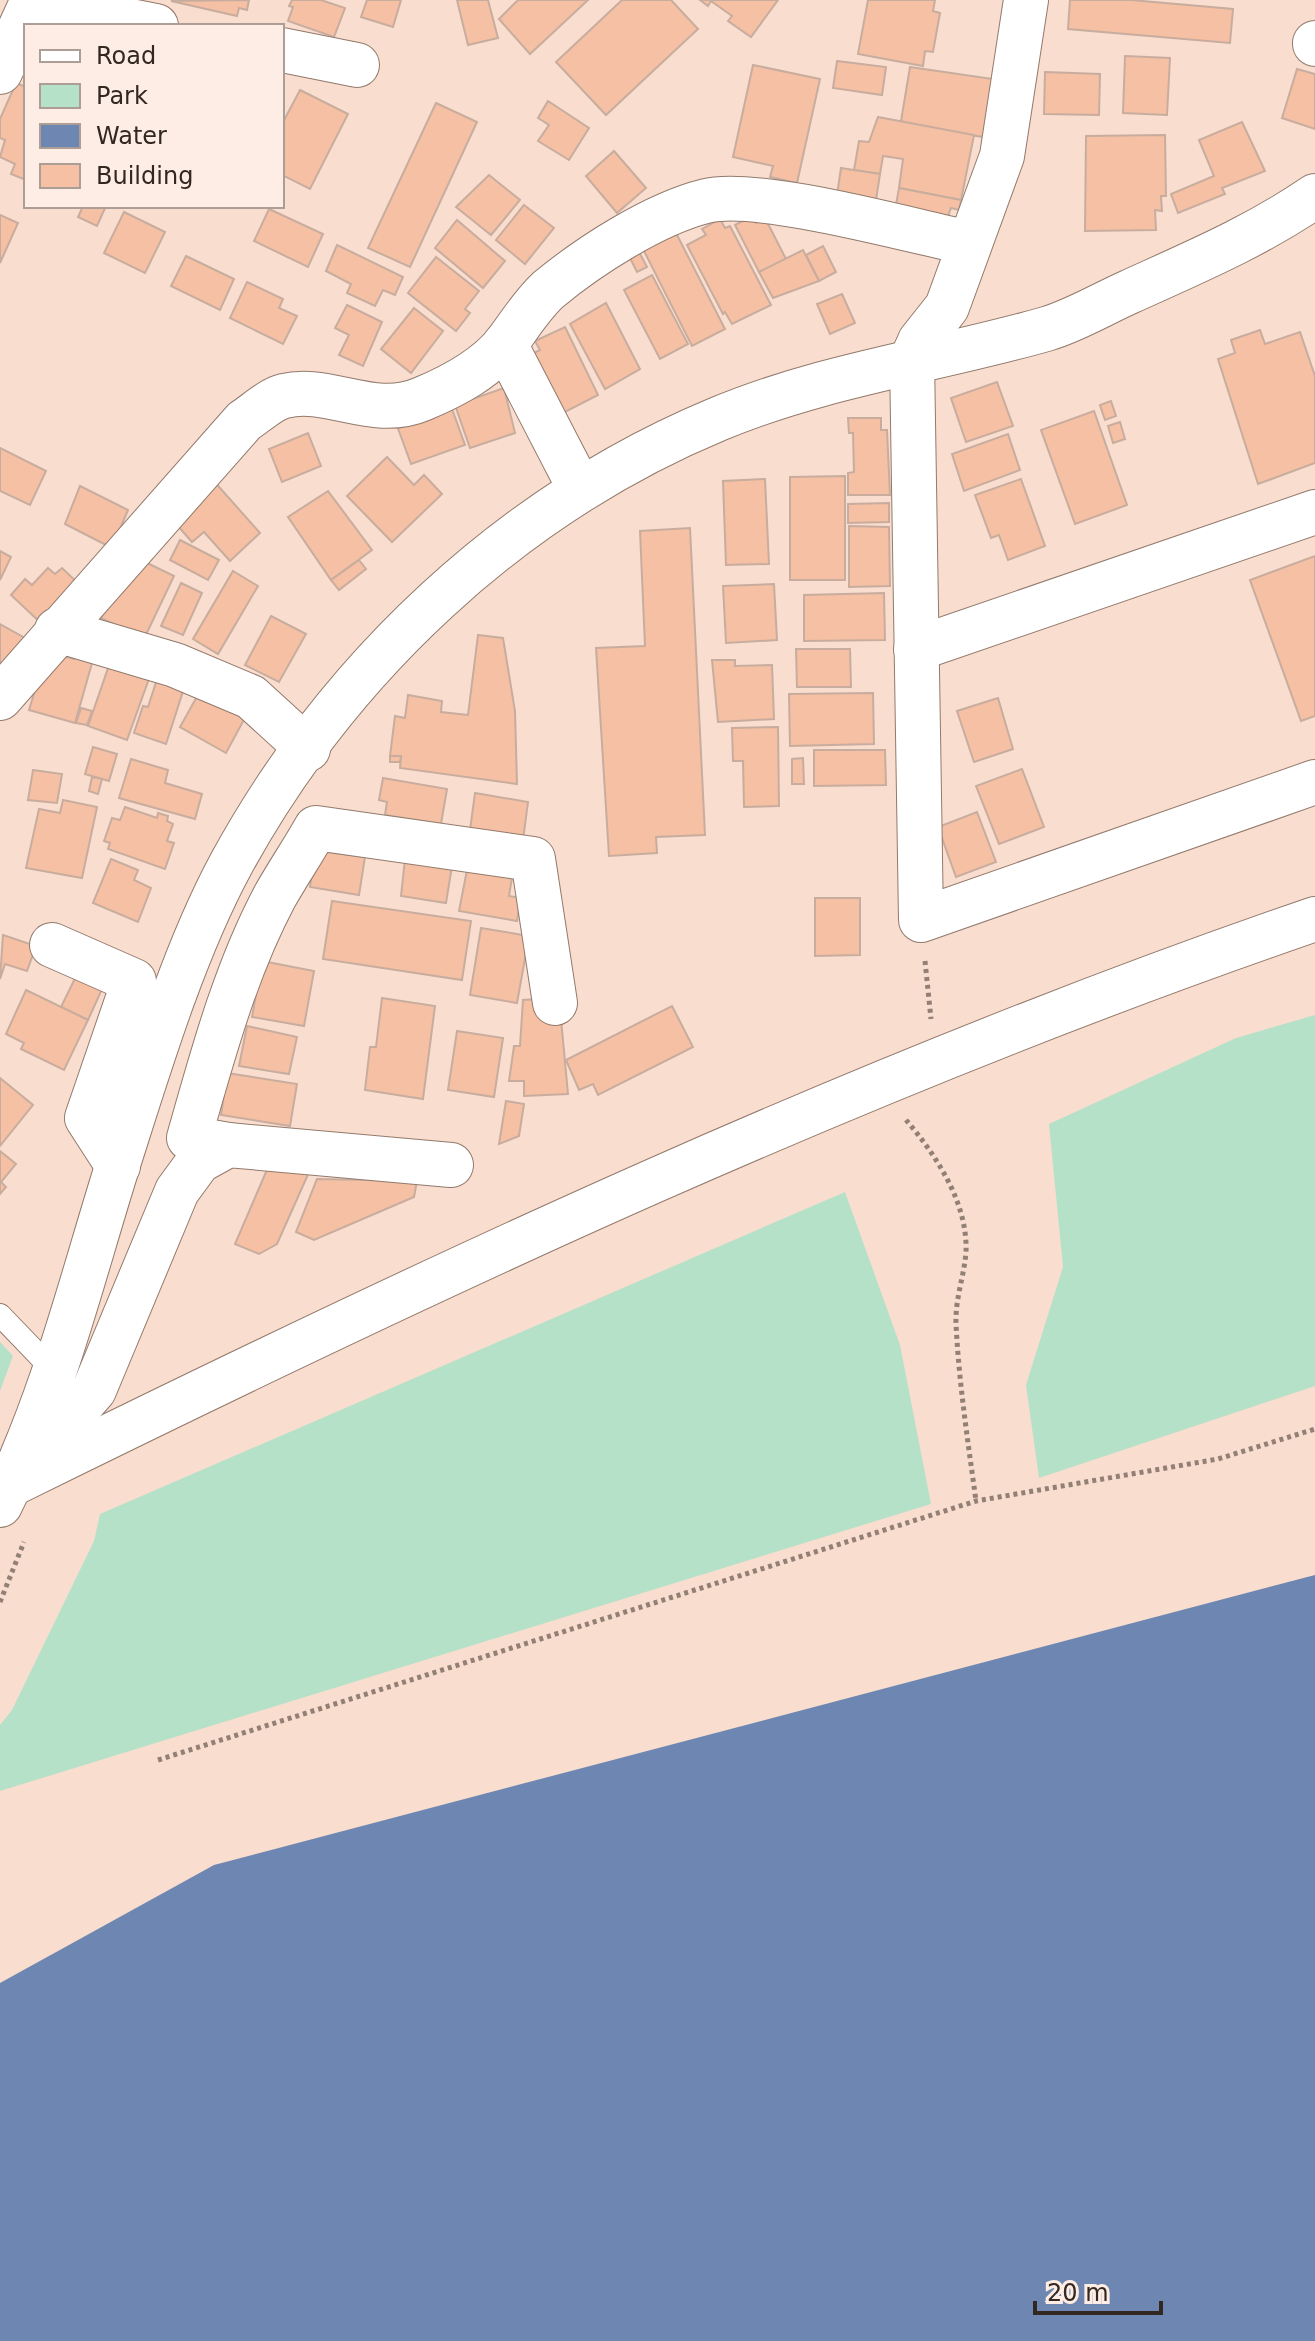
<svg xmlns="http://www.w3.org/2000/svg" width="1315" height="2341" viewBox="0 0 1315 2341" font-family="'DejaVu Sans',sans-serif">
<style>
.green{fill:#b6e1c9}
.water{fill:#6d87b2}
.building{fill:#f5c0a3;stroke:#c8ad9f;stroke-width:2}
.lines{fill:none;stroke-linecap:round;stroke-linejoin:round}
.lane-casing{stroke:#927a6c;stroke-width:24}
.street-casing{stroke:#927a6c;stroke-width:46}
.secondary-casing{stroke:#927a6c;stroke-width:46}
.path{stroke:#927f75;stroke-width:5;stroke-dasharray:4 4;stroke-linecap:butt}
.lane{stroke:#fff;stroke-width:22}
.street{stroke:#fff;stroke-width:44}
.secondary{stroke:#fff;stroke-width:44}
</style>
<rect width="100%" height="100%" fill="#f9ddce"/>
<!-- green -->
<g class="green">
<path d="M1315,1015V1386L1039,1478L1026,1385L1063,1267L1049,1124L1236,1038Z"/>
<path d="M845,1192L900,1345L931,1504L0,1791V1725L12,1710L94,1541L100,1514Z"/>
<path d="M0,1342L13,1356L0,1391Z"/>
</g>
<!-- water -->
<path class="water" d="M1315,1575V2341H0V1983L214,1865Z"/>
<!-- building -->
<g class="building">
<path d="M249,0L247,10L239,8L237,16L171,1Z"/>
<path d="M292,0H321L345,8L334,37L288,21L293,7L289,6Z"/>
<path d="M367,0H401L393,27L361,17Z"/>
<path d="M457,0H488L498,38L468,45Z"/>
<path d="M518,0H588L530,54L499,19Z"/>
<path d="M622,0H671L698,29L606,115L556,62Z"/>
<path d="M700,0H778L751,37L728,21L732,16L711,1L708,6Z"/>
<path d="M868,0H935L933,11L940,13L933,52L925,51L923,66L858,54Z"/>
<path d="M1070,0H1131L1233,9L1230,43L1068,29Z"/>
<path d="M1125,56L1170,58L1167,115L1123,113Z"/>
<path d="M837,61L886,67L882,95L833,88Z"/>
<path d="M753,65L820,79L797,183L770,177L773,166L733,157Z"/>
<path d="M910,67L993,79L984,137L921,128L901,121Z"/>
<path d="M1297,69L1315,74V129L1282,118Z"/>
<path d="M1045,72L1100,74L1099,115L1044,114Z"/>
<path d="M16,83L26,87V180L11,174L15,164L0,157L5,140L0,138V119Z"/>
<path d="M300,90L348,114L310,189L282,175V124Z"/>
<path d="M548,101L589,128L569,160L538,141L549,125L538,118Z"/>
<path d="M436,103L477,122L410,267L368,248Z"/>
<path d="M878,117L974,135L961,200L899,188L903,159L883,156L880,174L854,170L859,141L869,142Z"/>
<path d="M1242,122L1265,171L1222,188L1225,194L1178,213L1171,194L1214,176L1199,140Z"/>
<path d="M1165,135L1166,196H1161L1162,211L1155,210L1156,230L1085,231L1086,136Z"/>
<path d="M614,151L646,188L617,213L586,176Z"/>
<path d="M841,168L880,174L876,200L837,195Z"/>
<path d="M489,175L520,200L491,235L456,207Z"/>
<path d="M899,188L961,200L959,210L951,208L948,216L896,205Z"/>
<path d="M524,205L554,228L525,264L496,240Z"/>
<path d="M83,206H106L97,226L78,217Z"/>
<path d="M269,209L323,234L308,267L254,241Z"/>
<path d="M124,212L165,232L145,273L104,253Z"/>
<path d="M0,215L18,223L0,263Z"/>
<path d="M752,216L756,223L765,218L786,259L759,272L735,225Z"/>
<path d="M720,219L725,228L730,226L771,305L732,324L725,312L723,314L687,245L706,235L702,229Z"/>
<path d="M457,220L505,261L483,288L435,248Z"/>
<path d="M675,231L725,329L692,346L642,247Z"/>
<path d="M337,245L403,277L395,295L383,290L375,306L347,293L351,284L326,271Z"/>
<path d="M823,246L836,272L819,281L806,255Z"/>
<path d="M638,250L647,267L637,272L629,256Z"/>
<path d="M803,250L819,281L773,298L759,272Z"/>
<path d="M186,256L234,279L220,310L171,286Z"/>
<path d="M436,257L479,291L465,309L470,313L456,331L408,293Z"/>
<path d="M652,275L688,344L660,359L624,290Z"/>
<path d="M247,282L283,299L279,308L297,316L283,344L230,318Z"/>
<path d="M842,294L855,323L830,334L817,304Z"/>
<path d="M606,303L640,369L605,389L570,324Z"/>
<path d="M347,305L382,322L363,366L339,355L349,335L335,328Z"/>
<path d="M414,308L443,331L411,373L381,349Z"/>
<path d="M565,327L598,395L563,413L534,353L540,350L535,341Z"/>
<path d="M1260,330L1265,344L1300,332L1315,376V463L1258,484L1218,359L1235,353L1231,340Z"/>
<path d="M997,382L1013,426L966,442L951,398Z"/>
<path d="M504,388L515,433L470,448L455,405Z"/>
<path d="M447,395L465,445L411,464L396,423Z"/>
<path d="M1111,401L1116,416L1105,420L1100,405Z"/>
<path d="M1094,411L1127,505L1075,524L1041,430Z"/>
<path d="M848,418H881V430H887L890,495H848V473L854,472L853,433H849Z"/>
<path d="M1120,422L1125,439L1113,443L1108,426Z"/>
<path d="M308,433L321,466L282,482L269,449Z"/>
<path d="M1008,434L1020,470L964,491L952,454Z"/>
<path d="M0,448L46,471L30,505L0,491Z"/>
<path d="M387,457L414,485L424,475L442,494L392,542L347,496Z"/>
<path d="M845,476V580H790V477Z"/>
<path d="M212,479L260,533L230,561L204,532L192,542L170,517Z"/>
<path d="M765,479L769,564L726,565L723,481Z"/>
<path d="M1021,479L1045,546L1008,560L999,535L991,538L975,495Z"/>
<path d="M80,486L128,510L112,548L65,524Z"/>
<path d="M328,491L372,550L331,580L288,517Z"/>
<path d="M889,503V522L848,523V504Z"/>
<path d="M849,526L889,527L890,586L849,587Z"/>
<path d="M690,528L705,835L656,837L657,853L609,856L596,648L645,646L640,531Z"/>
<path d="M180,540L219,560L208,580L170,560Z"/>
<path d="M0,551L11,557L0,580Z"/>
<path d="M1315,556V716L1301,721L1250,580Z"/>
<path d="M137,558L174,576L144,639L101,618L122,576Z"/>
<path d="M359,560L366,569L339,590L331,580Z"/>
<path d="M48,568L55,574L62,568L80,585L43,625L11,595L25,579L32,585Z"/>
<path d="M233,571L258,586L218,654L193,639Z"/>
<path d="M181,583L202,593L183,635L161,626Z"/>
<path d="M774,584L777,640L726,643L723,586Z"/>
<path d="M884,593L885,640L804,641V595Z"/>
<path d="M271,616L306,634L279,682L245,665Z"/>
<path d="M0,624L25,638L0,672Z"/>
<path d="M478,635L503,638L515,711L517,784L400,768L401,756H390L395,716L405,718L408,695L442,701L441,712L468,715Z"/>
<path d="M79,645L96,649L75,723L29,710L47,651L74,659Z"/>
<path d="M796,649H850L851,687H797Z"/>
<path d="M113,654L151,673L127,740L88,726Z"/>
<path d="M712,660H735V666L772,665L774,719L718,722Z"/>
<path d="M158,676L187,679L166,744L134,733L143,706L148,707Z"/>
<path d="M200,691L246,716L226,753L180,727Z"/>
<path d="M873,693L874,744L790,746L789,694Z"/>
<path d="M998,698L1013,749L974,762L957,711Z"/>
<path d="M81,708L92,711L87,725L76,723Z"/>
<path d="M778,727L779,806L744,807L743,761H733L732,728Z"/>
<path d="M93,747L117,754L109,781L85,774Z"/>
<path d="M814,750H885L886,785L814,786Z"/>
<path d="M390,756H401L400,762H390Z"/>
<path d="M803,758L804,784H792V759Z"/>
<path d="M131,759L168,770L165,783L202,794L195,819L119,798Z"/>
<path d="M1022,769L1044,827L999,844L976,786Z"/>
<path d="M33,770L62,774L57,803L28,800Z"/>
<path d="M92,777L102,779L98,794L89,791Z"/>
<path d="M383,778L447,789L441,824L385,815L387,802L379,800Z"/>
<path d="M475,793L528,802L523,840L470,830Z"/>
<path d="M63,800L97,807L82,878L26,868L39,809L60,813Z"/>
<path d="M125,807L157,818L158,813L168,816L167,821L173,824L167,841L174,843L165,869L108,849L110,843L104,841L112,818L120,820Z"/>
<path d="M977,812L996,862L956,877L938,827Z"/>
<path d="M320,851L365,857L359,895L310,887L313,864Z"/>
<path d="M111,859L138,870L134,880L151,888L138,922L93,903Z"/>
<path d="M405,859L453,860L446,903L401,896Z"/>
<path d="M467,870L512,878L509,896L521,898L517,921L459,911Z"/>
<path d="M815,898H860V955L815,956Z"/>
<path d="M332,901L471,921L462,980L323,959Z"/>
<path d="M481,928L529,936L517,1003L470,995Z"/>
<path d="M3,935L36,946L27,971L5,964L0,979Z"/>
<path d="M262,961L314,971L304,1026L252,1017Z"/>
<path d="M82,964L108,976L88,1020L61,1007Z"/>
<path d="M26,990L88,1020L64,1070L21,1049L24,1043L6,1034Z"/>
<path d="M382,998L435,1006L423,1099L365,1090L370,1047H376Z"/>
<path d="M539,999L560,1008L568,1094L524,1096V1081H509L514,1046H520L523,1000Z"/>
<path d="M672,1006L693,1047L598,1095L593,1084L579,1090L566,1060Z"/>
<path d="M247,1026L297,1037L289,1074L239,1066Z"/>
<path d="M457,1031L503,1038L494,1097L448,1090Z"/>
<path d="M227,1073L297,1084L290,1126L221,1115Z"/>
<path d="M0,1078L33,1105L0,1146Z"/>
<path d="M506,1101L524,1104L519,1136L499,1144Z"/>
<path d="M0,1151L16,1164L1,1182L6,1187L0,1194Z"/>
<path d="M269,1165L310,1170L277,1244L259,1254L235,1244Z"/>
<path d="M317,1179L417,1181L414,1197L314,1240L296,1232Z"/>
</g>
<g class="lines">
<defs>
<path id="lane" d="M0,1315L53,1370"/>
<g id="street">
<path d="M1026,0L1002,156L947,307L920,341L912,359L921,920L1315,782"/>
<path d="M32,2L156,26"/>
<path d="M1315,43V44"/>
<path d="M282,50L357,65"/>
<path d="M0,72L33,0"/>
<path d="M505,344L580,489"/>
<path d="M57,630L175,665L251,697L308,749"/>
<path d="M916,649L1315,512"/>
<path d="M0,698L244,421C255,414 271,399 284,396C330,385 373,420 422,399C453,386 486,369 507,342C521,323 531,306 548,290C589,256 654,214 706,201C757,188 912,231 969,243"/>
<path d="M52,945L134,981L87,1118L118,1166"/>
<path d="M228,1145L189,1138C212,1057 235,971 275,896C288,873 303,851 316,828L533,859L555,1003"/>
<path d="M32,1434L72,1415L94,1390L177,1191L199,1161L228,1145L451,1165"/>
<path d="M10,1485C435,1275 866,1073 1315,919"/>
</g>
<path id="secondary" d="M0,1505C54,1396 82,1278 118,1164C149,1067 183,953 231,864C338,668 511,505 718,419C823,375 938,360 1046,329C1074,321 1102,304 1129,292C1195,262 1255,237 1315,196"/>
</defs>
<!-- lane casing -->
<use href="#lane" class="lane-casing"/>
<!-- street casing -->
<use href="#street" class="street-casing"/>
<!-- secondary casing -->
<use href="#secondary" class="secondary-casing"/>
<!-- path -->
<g class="path">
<path d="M925,961L931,1019"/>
<path d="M906,1120C936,1155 968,1203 966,1252C964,1277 955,1299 956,1324C959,1384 968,1442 976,1501"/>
<path d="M0,1602L24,1542"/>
<path d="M158,1760L976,1501L1218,1459L1315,1429"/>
</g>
<!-- lane -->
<use href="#lane" class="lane"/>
<!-- street -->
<use href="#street" class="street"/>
<!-- secondary -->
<use href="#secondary" class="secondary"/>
</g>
<!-- legend -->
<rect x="24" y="24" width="260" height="184" fill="#feede4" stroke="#ac9e96" stroke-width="2"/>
<rect x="40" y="50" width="40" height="12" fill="#ffffff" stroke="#ac9e96" stroke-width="2"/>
<text x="96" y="64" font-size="24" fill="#322822">Road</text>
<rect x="40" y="84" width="40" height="24" fill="#b6e1c9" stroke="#ac9e96" stroke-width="2"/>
<text x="96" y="104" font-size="24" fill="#322822">Park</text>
<rect x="40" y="124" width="40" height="24" fill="#6d87b2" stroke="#ac9e96" stroke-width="2"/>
<text x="96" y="144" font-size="24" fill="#322822">Water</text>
<rect x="40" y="164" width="40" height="24" fill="#f5c0a3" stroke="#ac9e96" stroke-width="2"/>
<text x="96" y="184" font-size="24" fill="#322822">Building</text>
<!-- scale -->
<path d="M1035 2301v12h126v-12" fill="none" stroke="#322822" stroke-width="4"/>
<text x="1047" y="2301" font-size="24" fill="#322822" stroke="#feede4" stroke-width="6" paint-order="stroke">20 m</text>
</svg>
